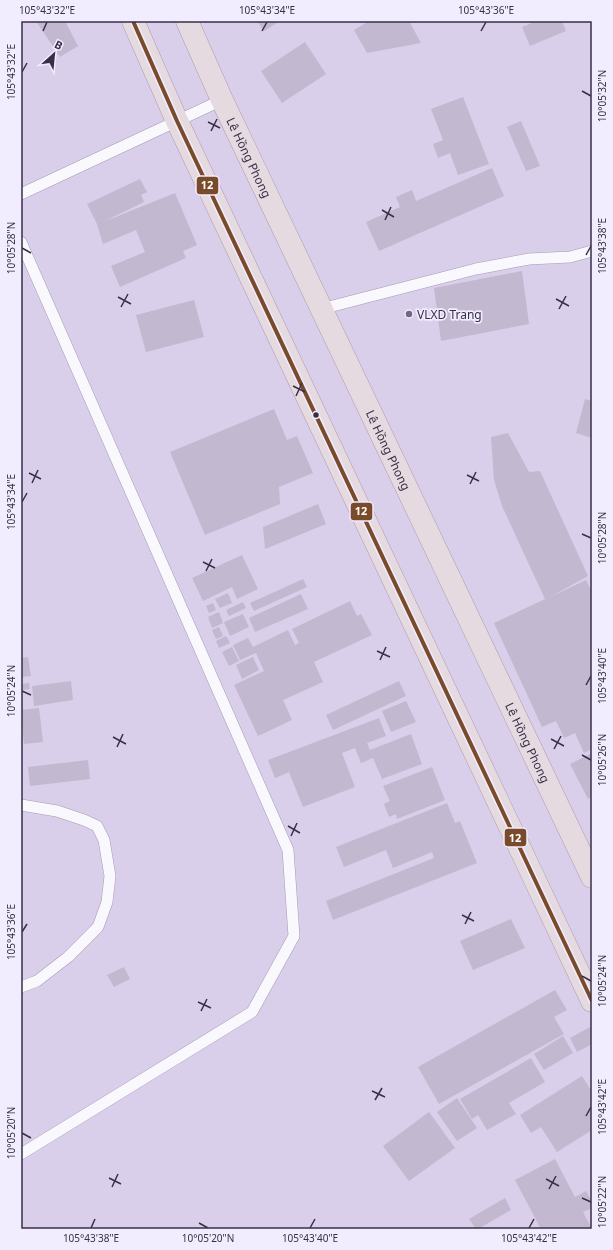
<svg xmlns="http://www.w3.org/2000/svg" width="613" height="1250" viewBox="0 0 613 1250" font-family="'Noto Sans',sans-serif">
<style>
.building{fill:#c2b8d0}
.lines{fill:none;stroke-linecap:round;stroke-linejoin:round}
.service-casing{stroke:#a59bb3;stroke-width:12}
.trunk-casing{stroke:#ad9aac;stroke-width:23}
.service{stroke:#f9f8fc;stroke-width:11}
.trunk{stroke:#e6dae1;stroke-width:22}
.bus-1-casing{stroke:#f2ecff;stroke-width:7}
.bus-1{stroke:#7a4b2a;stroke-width:4}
.ticks{fill:none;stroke:#382f47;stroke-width:1.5}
.poi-dot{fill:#716780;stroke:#f2ecff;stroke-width:1.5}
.bus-dot{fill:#382f47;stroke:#f2ecff;stroke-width:1.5}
.labels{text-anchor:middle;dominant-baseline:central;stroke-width:3.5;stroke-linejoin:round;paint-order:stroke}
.street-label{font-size:12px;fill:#382f47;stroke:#f2ecff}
.poi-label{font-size:12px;fill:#382f47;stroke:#f2ecff;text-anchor:start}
.line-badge{stroke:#f2ecff;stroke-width:1.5}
.badge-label{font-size:11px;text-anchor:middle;font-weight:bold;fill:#fff}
.neatline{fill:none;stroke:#382f47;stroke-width:1.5}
.ticks-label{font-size:10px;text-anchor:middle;fill:#382f47}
</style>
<rect width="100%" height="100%" fill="#dacfeb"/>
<!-- building -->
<g class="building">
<path d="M36,21H65L78,46L60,57Z"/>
<path d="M257,21H280L264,31Z"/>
<path d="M369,21H409L421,43L367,53L354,30Z"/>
<path d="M537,21H562L566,31L530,46L522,27Z"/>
<path d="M305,42L326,74L282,103L261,71Z"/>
<path d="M463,97L489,164L458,175L450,153L438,158L433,144L443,140L431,109Z"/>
<path d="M521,121L540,166L526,171L507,127Z"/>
<path d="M492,168L504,196L379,251L366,222L400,207L396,197L412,190L416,201Z"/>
<path d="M140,179L147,192L141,195L144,202L103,222L175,193L197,245L183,251L186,258L120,287L111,266L145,252L136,230L103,244L97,224L87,204Z"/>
<path d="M522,271L529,324L441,341L434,288Z"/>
<path d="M194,300L204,337L146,352L136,315Z"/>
<path d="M585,399L592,401V438L576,433Z"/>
<path d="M274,409L287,440L297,436L313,473L279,487L280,504L205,535L170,452Z"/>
<path d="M508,433L529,472L540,471L588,576L550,597L586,580L592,592V749L584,753L575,733L564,738L556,721L542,727L494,623L545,599L502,506L494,480L491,437Z"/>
<path d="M318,504L326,524L265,549L263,527Z"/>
<path d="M242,555L258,589L237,599L232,587L203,601L192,578Z"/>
<path d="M303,579L307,587L254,611L250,603Z"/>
<path d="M228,593L232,603L220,608L215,599Z"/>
<path d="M301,594L308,609L255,632L249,618Z"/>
<path d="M350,601L357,616L361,614L372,635L314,662L323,682L283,700L292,720L258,736L234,685L264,671L256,653L240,660L233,645L248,638L253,647L288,630L295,645L299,643L292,629Z"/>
<path d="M243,602L246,608L229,616L226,610Z"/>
<path d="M213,603L216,610L209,613L206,606Z"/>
<path d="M219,612L223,623L212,628L208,617Z"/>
<path d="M243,614L249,627L230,636L224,622Z"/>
<path d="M219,627L223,636L216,639L212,630Z"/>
<path d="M226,636L230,643L219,648L216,641Z"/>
<path d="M232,647L239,661L229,666L222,652Z"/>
<path d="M28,657L31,676L21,677V658Z"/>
<path d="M253,657L259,670L242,679L236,665Z"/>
<path d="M71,681L73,700L34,706L32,686Z"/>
<path d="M399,681L406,696L333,730L326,715Z"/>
<path d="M29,683L30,689L21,690V684Z"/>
<path d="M406,701L416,722L391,732L382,711Z"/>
<path d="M39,708L43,742L24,744L21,710Z"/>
<path d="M379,718L386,736L367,743L370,750L411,734L422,764L382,779L373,758L361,763L355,748L342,753L355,787L303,807L289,772L275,778L268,760Z"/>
<path d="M592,753V796L588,799L570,764Z"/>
<path d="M88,760L90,779L30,786L28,767Z"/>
<path d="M432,767L445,800L397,819L396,814L389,817L384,804L390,801L383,786Z"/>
<path d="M447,803L455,823L460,821L477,863L333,920L326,901L434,858L432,852L393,868L386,850L344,867L336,847Z"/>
<path d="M511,919L525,948L473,970L460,941Z"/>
<path d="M124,967L130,979L114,987L107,975Z"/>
<path d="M555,990L567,1010L554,1017L564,1034L439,1104L418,1067Z"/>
<path d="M592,1026V1044L577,1052L570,1038Z"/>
<path d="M563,1036L573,1053L544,1070L534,1054Z"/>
<path d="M531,1058L545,1082L509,1103L516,1114L487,1130L478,1115L472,1119L460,1099Z"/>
<path d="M582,1076L592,1092V1130L557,1152L541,1127L531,1133L520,1115Z"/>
<path d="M457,1098L477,1128L457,1141L437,1112Z"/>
<path d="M429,1112L455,1148L409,1181L383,1146Z"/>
<path d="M555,1159L575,1197L586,1191L592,1202V1208L583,1212L592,1229H541L515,1180Z"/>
<path d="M505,1198L511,1210L478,1229H476L469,1219Z"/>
</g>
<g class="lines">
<defs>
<g id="service">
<path d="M21,194L222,100"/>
<path d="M21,242L288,850L294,936L252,1012L21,1154"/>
<path d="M321,309L476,269L529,259L570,257L592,251"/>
<path d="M21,805L57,811L84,820L97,826L104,840L110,876L107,902L98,927L68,957L37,981L21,987"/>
</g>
<g id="trunk">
<path d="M133,21L177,121L592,1001"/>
<path id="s1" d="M187,21L222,100L592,877"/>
</g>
</defs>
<!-- service casing -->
<use href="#service" class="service-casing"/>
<!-- trunk casing -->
<use href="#trunk" class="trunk-casing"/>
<!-- service -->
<use href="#service" class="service"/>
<!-- trunk -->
<use href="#trunk" class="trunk"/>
<defs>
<path id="bus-1" d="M133,21L177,121L592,1001"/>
</defs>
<!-- bus-1 casing -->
<use href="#bus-1" class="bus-1-casing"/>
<!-- bus-1 -->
<use href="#bus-1" class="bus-1"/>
</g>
<!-- ticks -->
<path class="ticks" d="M43,31L47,22M262,31L267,22M481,31L486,22M22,72L27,63M582,91L591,96M208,122L220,128M211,131L217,119M382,210L394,217M385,220L391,207M22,248L31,253M586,255L591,246M118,297L131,304M556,299L569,306M121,307L128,294M559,309L566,296M293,386L305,392M296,396L302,383M29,473L41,479M467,475L479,481M32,483L38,470M470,484L476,472M22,502L27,493M582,534L591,538M203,562L215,568M206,571L212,559M377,651L390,657M380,660L386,647M586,685L591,676M22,691L31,695M113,737L126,744M551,739L564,746M117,747L123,734M554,749L561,736M582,755L591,760M288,826L300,833M291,836L297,823M462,915L474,921M465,924L471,912M22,932L27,924M582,976L591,981M198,1002L211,1008M201,1011L207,999M372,1091L385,1097M375,1100L382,1088M586,1116L591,1107M22,1133L31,1138M109,1178L121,1184M546,1179L559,1186M112,1187L118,1174M549,1189L556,1176M582,1198L591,1202M199,1223L208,1228M91,1228L95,1219M310,1228L315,1219M529,1228L534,1219"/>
<!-- markers -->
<circle class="poi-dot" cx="409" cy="314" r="4"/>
<circle class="bus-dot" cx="316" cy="415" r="3.5"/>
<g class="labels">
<!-- street labels -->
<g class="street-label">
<text stroke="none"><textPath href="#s1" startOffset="150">Lê Hồng Phong</textPath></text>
<text stroke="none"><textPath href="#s1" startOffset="474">Lê Hồng Phong</textPath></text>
<text stroke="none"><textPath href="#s1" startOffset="798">Lê Hồng Phong</textPath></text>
</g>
<!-- poi labels -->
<g class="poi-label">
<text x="417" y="314">VLXD Trang</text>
</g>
</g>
<g class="line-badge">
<rect x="196" y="176" width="23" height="19" rx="4" fill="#7a4b2a"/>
<rect x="350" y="502" width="23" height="19" rx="4" fill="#7a4b2a"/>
<rect x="504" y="828" width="23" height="19" rx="4" fill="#7a4b2a"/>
</g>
<g class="badge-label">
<text x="207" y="189">12</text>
<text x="361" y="515">12</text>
<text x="515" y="842">12</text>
</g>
<!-- border -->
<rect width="613" height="1250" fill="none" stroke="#f2ecff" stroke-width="44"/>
<!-- north arrow -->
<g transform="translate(54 54) rotate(27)" stroke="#f2ecff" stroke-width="3" paint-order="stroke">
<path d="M0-3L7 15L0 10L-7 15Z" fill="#382f47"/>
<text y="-6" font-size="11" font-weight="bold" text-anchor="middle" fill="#382f47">B</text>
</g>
<rect x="22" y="22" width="569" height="1206" class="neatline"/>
<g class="ticks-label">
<text x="47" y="14">105°43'32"E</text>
<text x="267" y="14">105°43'34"E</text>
<text x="486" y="14">105°43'36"E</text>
<text transform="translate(11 72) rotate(-90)" y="4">105°43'32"E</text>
<text transform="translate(602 96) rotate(-90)" y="4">10°05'32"N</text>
<text transform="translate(602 246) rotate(-90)" y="4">105°43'38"E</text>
<text transform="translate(11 248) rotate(-90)" y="4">10°05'28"N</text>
<text transform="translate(11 502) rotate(-90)" y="4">105°43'34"E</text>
<text transform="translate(602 538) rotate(-90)" y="4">10°05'28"N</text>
<text transform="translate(602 676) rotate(-90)" y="4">105°43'40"E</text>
<text transform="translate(11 691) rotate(-90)" y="4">10°05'24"N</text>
<text transform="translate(602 760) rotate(-90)" y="4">10°05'26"N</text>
<text transform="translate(11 932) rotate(-90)" y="4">105°43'36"E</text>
<text transform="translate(602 981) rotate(-90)" y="4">10°05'24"N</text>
<text transform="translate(602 1107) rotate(-90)" y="4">105°43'42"E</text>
<text transform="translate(11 1133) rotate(-90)" y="4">10°05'20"N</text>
<text transform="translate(602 1202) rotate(-90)" y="4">10°05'22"N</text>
<text x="91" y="1242">105°43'38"E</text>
<text x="208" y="1242">10°05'20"N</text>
<text x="310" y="1242">105°43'40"E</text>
<text x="529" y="1242">105°43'42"E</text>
</g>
</svg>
